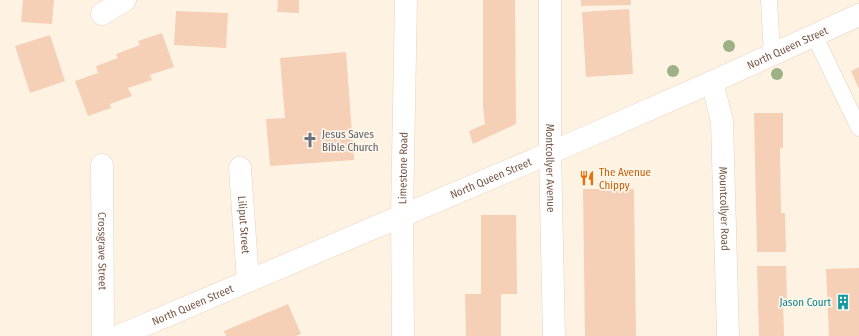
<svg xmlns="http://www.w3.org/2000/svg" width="859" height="336" viewBox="0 0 859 336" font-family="'Fira Sans Condensed',sans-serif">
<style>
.building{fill:#f6cfb7}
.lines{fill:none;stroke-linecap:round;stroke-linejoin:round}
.service-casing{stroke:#e5d0bf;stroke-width:17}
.minor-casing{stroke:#e5d0bf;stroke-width:23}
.secondary-casing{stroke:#ebd1bc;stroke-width:23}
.service{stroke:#fff;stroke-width:16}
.minor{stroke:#fff;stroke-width:22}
.secondary{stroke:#fff;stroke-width:22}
.tree{fill:#9db086}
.labels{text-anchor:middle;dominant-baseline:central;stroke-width:3.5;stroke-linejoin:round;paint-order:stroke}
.street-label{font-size:11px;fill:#785746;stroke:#fff6ea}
.worship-label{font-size:11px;fill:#5b616d;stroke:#fff6ea;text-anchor:start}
.food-label{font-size:11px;fill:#c56008;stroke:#fff6ea;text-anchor:start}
.culture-label{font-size:11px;fill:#0d838f;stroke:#fff6ea;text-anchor:end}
</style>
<rect width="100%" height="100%" fill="#fef3e2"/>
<!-- building -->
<g class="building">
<path d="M23,0H54L52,24L21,22Z"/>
<path d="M278,0H299V13L277,12Z"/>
<path d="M483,0H515L516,124L473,144L469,131L485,124L483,106Z"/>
<path d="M581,0H631V5L581,6Z"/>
<path d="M629,9L633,74L586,77L582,12Z"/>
<path d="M176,11L228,13L226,48L174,45Z"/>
<path d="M162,33L174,67L150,75L152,80L128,88L132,96L110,104L111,108L88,116L75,81L98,73L96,66L118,58L116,54L140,45L138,41Z"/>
<path d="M50,35L65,81L30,93L15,46Z"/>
<path d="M346,52L354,160L270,166L266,119L285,118L280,58Z"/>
<path d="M859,67V89L851,71Z"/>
<path d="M754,113H783V148H780L781,213H785L786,252H757Z"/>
<path d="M583,189H634L636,336H585Z"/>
<path d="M481,215H516L517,294H501V336H466L465,294H481Z"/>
<path d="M757,266H786L787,301H783L784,336H759Z"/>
<path d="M859,268V336H829L826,269Z"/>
<path d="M288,304L301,334L296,336H226L224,331Z"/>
</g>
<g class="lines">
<defs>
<g id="service">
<path d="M769,0L772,55"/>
<path d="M814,35L859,128"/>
</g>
<g id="minor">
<path id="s1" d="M550,0V153L554,336"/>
<path d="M102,14L125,0"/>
<path id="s2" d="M712,82L722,121L728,336"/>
<path id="s3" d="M102,165L103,336"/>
<path id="s4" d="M240,168L248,281"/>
</g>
<g id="secondary">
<path id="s5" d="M119,336L550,153L712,82L859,15"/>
<path id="s6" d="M403,336L402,215L406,0"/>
</g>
</defs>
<!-- service casing -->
<use href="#service" class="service-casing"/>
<!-- minor casing -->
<use href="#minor" class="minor-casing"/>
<!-- secondary casing -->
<use href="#secondary" class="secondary-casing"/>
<!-- service -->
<use href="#service" class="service"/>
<!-- minor -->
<use href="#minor" class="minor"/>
<!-- secondary -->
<use href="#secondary" class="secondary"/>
</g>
<!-- trees -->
<g class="tree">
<circle cx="729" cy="46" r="6"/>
<circle cx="673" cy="71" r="6"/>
<circle cx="777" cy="74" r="6"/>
</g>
<!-- icons -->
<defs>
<symbol id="church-bare" viewBox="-9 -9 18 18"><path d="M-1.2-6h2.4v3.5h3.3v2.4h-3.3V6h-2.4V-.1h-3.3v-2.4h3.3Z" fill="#6b7280" stroke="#fff6ea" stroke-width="2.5" paint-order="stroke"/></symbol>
<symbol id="restaurant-bare" viewBox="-9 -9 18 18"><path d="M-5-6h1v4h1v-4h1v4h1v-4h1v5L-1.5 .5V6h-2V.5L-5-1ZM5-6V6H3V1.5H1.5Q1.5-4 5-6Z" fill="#e8710a" stroke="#fff6ea" stroke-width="2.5" paint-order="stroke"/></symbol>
<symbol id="building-bare" viewBox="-9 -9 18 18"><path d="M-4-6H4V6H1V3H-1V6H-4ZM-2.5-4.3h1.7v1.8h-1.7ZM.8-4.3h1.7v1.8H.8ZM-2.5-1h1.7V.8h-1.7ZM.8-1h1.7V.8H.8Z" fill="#0f9aa8" stroke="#fff6ea" stroke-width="2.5" paint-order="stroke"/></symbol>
</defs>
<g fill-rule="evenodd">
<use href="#church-bare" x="299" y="129" width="22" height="22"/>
<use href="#restaurant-bare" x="576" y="167" width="22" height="22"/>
<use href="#building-bare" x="832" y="291" width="22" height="22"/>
</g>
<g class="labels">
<!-- street labels -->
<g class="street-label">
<text stroke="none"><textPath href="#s5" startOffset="728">North Queen Street</textPath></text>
<text stroke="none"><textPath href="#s6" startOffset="168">Limestone Road</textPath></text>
<text stroke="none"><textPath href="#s1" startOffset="168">Montcollyer Avenue</textPath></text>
<text stroke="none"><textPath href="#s5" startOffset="404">North Queen Street</textPath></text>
<text stroke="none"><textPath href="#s2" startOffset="128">Mountcollyer Road</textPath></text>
<text stroke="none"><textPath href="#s4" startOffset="57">Liliput Street</textPath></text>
<text stroke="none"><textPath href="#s3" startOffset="86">Crossgrave Street</textPath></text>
<text stroke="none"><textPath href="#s5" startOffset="80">North Queen Street</textPath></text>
</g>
<!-- worship labels -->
<g class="worship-label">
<text x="322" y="134">Jesus Saves<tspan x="322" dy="13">Bible Church</tspan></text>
</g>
<!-- food labels -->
<g class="food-label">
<text x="599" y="172">The Avenue<tspan x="599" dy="13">Chippy</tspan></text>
</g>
<!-- culture labels -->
<g class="culture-label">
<text x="831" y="302">Jason Court</text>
</g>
</g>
</svg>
